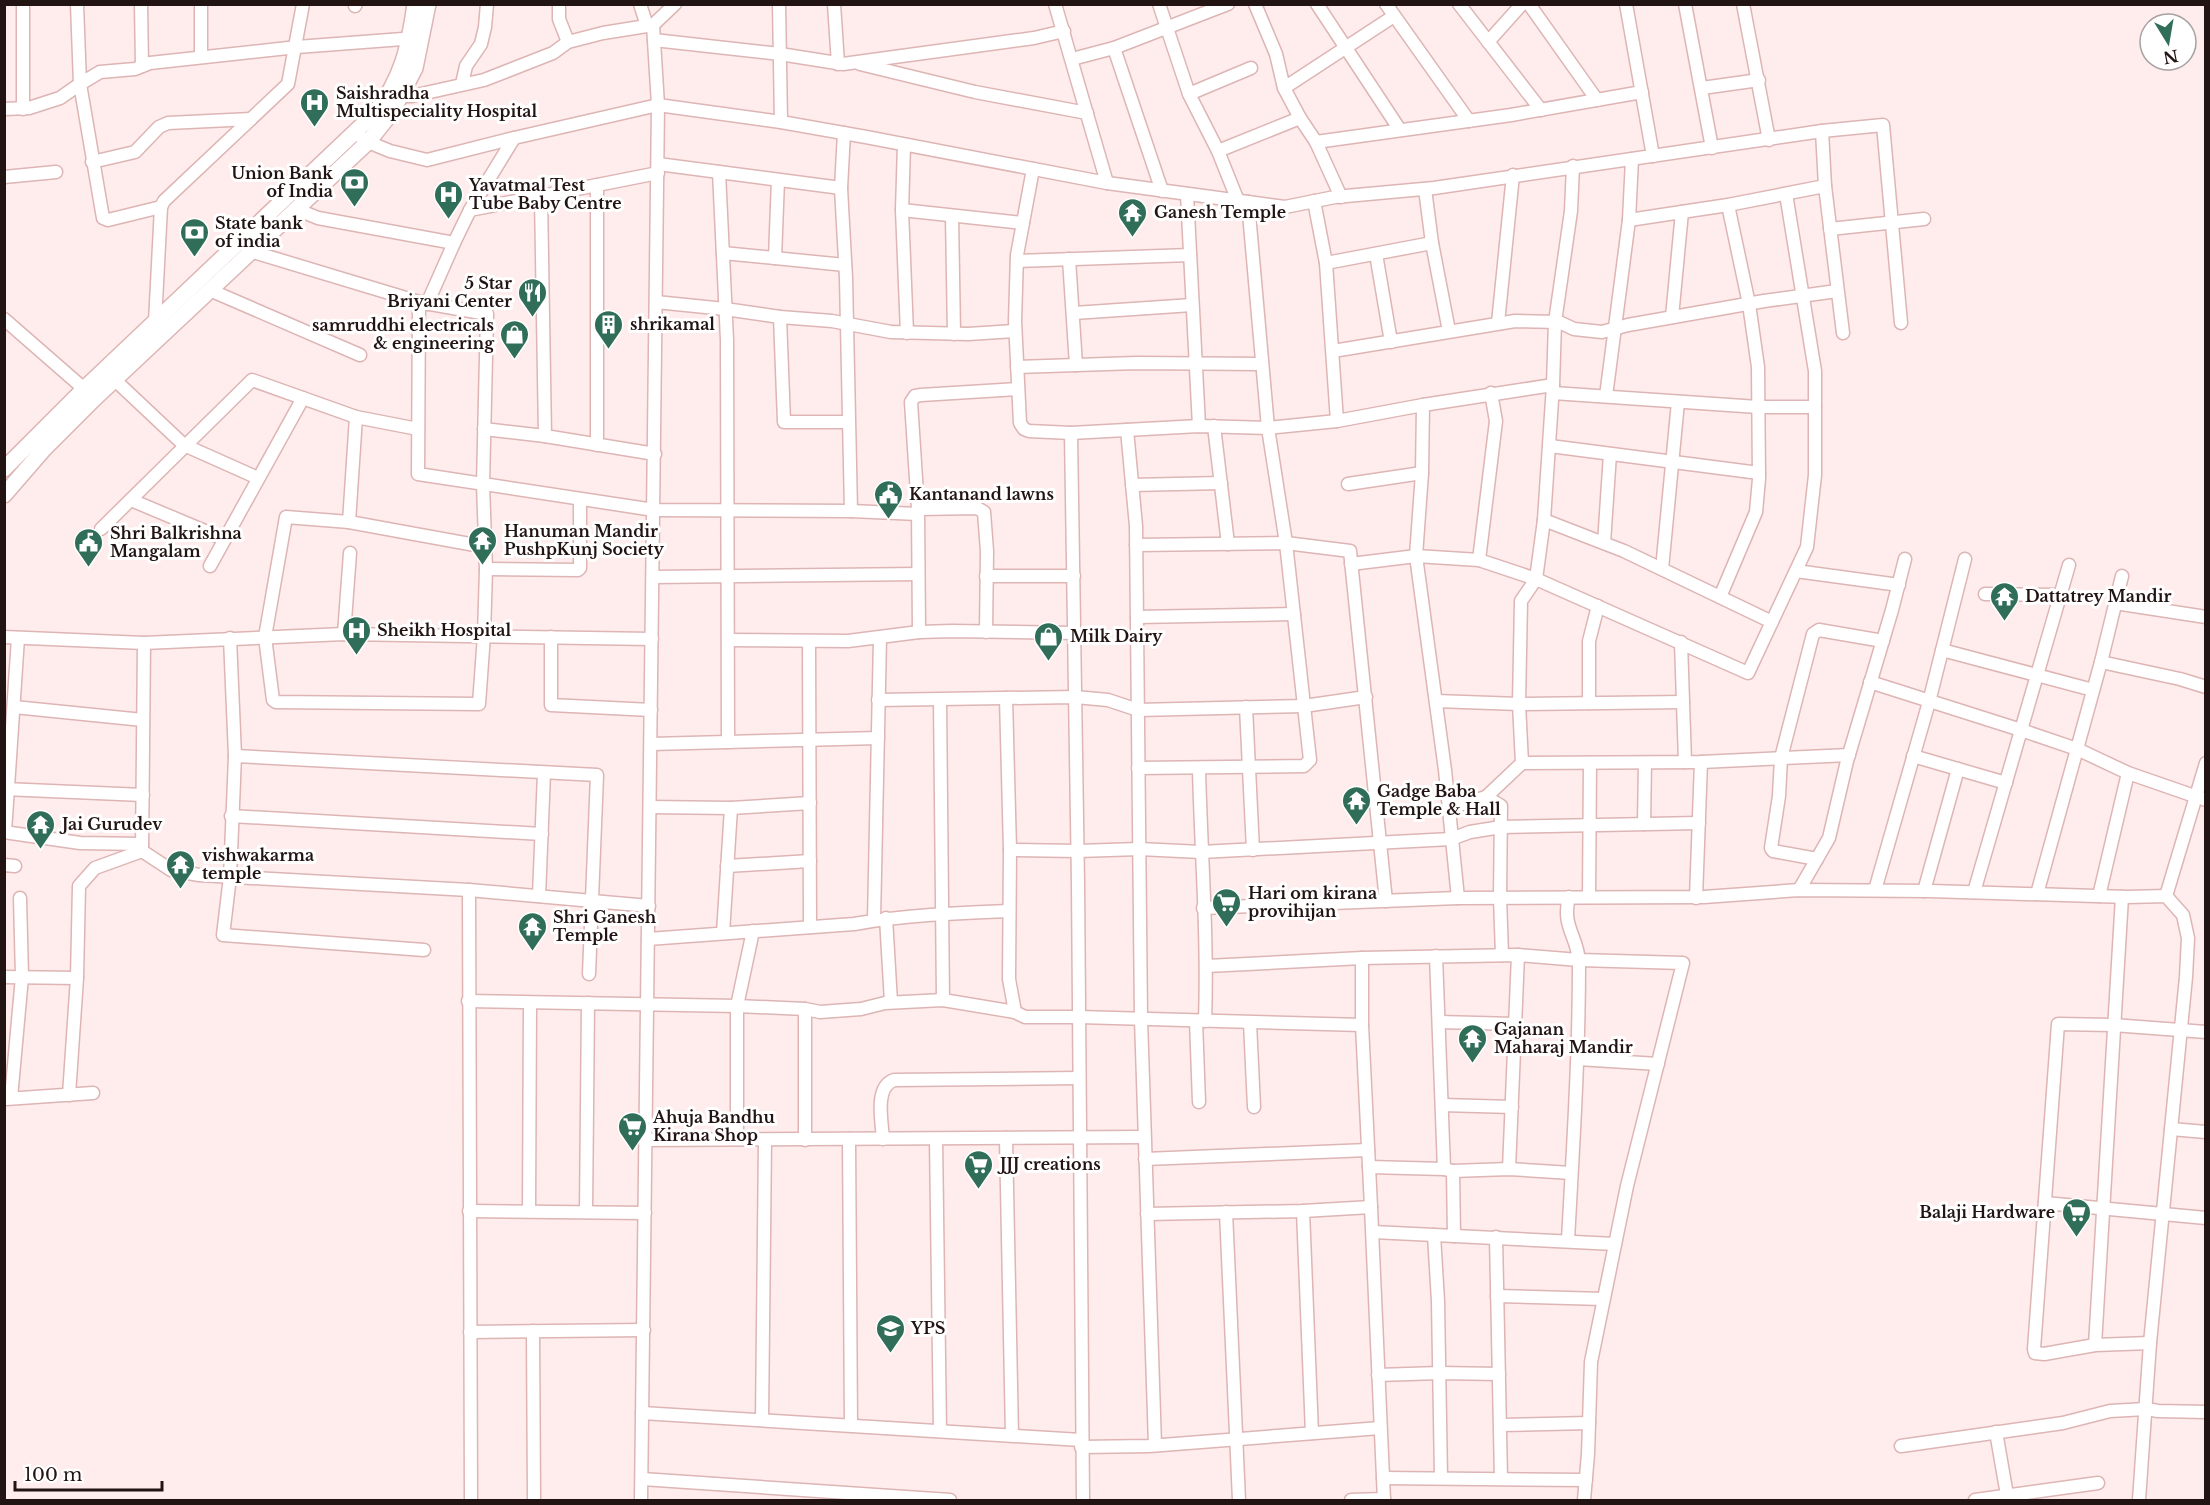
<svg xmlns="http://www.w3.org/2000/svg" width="2210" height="1505" viewBox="0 0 2210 1505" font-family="'Libre Baskerville',serif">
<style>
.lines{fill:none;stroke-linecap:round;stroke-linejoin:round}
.minor-casing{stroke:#ddb5b4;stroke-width:15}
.major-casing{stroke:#ddb5b4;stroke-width:18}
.minor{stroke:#fff;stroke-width:12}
.major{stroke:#fff;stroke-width:15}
.labels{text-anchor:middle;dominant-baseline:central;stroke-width:6;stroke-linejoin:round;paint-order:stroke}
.poi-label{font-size:16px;font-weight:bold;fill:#221413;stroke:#fff;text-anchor:start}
</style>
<rect width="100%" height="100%" fill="#feedec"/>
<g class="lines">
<defs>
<g id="minor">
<path d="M23,4V109"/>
<path d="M77,4L80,84L103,218L108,220L161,207"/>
<path d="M141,4L142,66"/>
<path d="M201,4V57"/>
<path d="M559,4V19L568,42"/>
<path d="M640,4L647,26"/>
<path d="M779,4L781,122"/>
<path d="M834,4L838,64"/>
<path d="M1055,4L1107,183"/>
<path d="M1159,4L1189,94L1218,151L1238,201"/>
<path d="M1255,4L1276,54L1284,88L1300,118"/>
<path d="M1317,4L1400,130"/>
<path d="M1386,4L1469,121"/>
<path d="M1459,4L1541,110"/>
<path d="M1529,4L1597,100"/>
<path d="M1626,4L1653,156"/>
<path d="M1685,4L1712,148"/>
<path d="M1743,4L1769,140"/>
<path d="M355,6L356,4"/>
<path d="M653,25L658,105L781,122L866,137L1107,183L1248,202L1268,428L1337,421L1423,405L1422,473L1416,556L1445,770L1458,898L1704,897L1799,890L1930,891L2128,897L2166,896L2183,915L2188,938L2186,977L2150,1343L2139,1500"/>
<path d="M654,40L780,54L843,64L1034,38L1064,31"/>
<path d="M1488,42L1522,4"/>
<path d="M1114,48L1162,191"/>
<path d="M1072,59L1114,48L1228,4"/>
<path d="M860,64L975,92L1087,113"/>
<path d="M462,84L466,66L481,44L485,27L487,4"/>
<path d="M1284,88L1394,16"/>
<path d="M1702,88L1759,80"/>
<path d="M1189,94L1251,68"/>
<path d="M400,96H412L484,80L553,53L568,42L603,33L653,25L675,4"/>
<path d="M4,109L29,108L60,98L80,84L100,72L135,69L150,63L297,47L416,38"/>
<path d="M1822,131L1825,186L1843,333"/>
<path d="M844,133L841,188L846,278L851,511"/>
<path d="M361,137L368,142L390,151L427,160L514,138L658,105L641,1500"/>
<path d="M1316,142L1511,115L1642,92"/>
<path d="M904,145L902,210L907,333"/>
<path d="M1218,151L1300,118L1316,142L1341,197"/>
<path d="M92,162L135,152L159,127L168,123L251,119"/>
<path d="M658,164L841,188"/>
<path d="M1033,169L1017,255L1015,321L1020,423L1024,429L1029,431L1071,433L1199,426L1268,428L1286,543L1310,760L1304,766L1138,768"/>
<path d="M719,172L727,340L728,742"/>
<path d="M4,177L56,172"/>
<path d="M1425,189L1432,243L1449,331"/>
<path d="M1187,194L1199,426"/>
<path d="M541,196L545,436"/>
<path d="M1314,201L1326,263L1337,421"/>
<path d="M1248,202L1285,207L1335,197L1434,188L1822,131L1883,125L1901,323"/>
<path d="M296,209L318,218L454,243L470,210L658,173"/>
<path d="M470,210L514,138"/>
<path d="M902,210L1023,223"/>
<path d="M952,216L954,334"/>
<path d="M1629,220L1728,205L1825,186"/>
<path d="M1830,229L1924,219"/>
<path d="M250,251L419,302L487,314L483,484L486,569L484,635L479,704L276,702L273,700L265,637L286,517L349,522L486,547"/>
<path d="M723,253L845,265"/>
<path d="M1376,254L1391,342"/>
<path d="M775,258L778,180"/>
<path d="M1069,259L1076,365"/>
<path d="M1017,261L1190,255"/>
<path d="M1326,263L1432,243"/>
<path d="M212,291L360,355"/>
<path d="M419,302L418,474L654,510L851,511L918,514"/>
<path d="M656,302L725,309L780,317L832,321L891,332L968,334L1015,331"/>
<path d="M427,304L454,243"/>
<path d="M1074,313L1192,305"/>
<path d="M780,317L784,422H848"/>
<path d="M1672,317L1682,212"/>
<path d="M4,319L90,394"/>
<path d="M155,322L161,207L164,201L288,84L303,4"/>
<path d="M1498,323L1513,175"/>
<path d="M1333,351L1515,321L1559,322L1574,329L1602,332L1628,325L1764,301L1837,291"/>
<path d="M1017,367L1136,363L1261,364"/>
<path d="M116,381L184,445L258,478"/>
<path d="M1553,393L1758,407H1815"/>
<path d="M1606,396L1629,220L1632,159"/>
<path d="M1423,405L1553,385"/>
<path d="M1214,426L1228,544"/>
<path d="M484,429L545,436L655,454"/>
<path d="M1127,430L1136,526L1141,1019L1155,1445"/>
<path d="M1071,433L1078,883L1083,1500"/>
<path d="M597,445V185"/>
<path d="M1550,446L1759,473"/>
<path d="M1348,484L1422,473"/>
<path d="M1132,485L1221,483"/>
<path d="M131,500L224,539"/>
<path d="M918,509L977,508L984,512L987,551L986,632"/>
<path d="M1544,520L1624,551L1772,622"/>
<path d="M349,522L356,417"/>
<path d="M101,529L252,380L356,417L418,429"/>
<path d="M1604,543L1610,454"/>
<path d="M1136,545L1286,543L1350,551L1386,901"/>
<path d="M1479,560L1496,421L1491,393"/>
<path d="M1351,564L1416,556L1479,560L1536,579L1748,673L1807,547L1815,475V371L1786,194"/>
<path d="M210,566L303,398"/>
<path d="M486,569L578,570L580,568V500"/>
<path d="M1662,569L1678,402"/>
<path d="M1796,571L1899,585"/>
<path d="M986,576H1074"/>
<path d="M653,577L918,574"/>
<path d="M1985,594L2060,595"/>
<path d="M1720,597L1756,512L1759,479L1758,367L1749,304L1728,205"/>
<path d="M2115,603L2206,617"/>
<path d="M1137,617L1294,614"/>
<path d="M919,632L918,509L911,402L915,396L921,395L1018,389"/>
<path d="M344,634L350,553"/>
<path d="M4,637L144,643L344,634L652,639"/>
<path d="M551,637V705L651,710"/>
<path d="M230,638L235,756L230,877L223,935L424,950"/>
<path d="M729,640L848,641L919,632L952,631L1074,633"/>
<path d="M809,642L810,927"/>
<path d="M1681,642L1685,762"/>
<path d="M1942,650L2093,690"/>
<path d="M2101,662L2180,679L2206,687"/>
<path d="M1870,682L2021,730L2077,749L2128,773L2206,800"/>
<path d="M1006,698L1010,850L1009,979L1015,1012L1025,1017H1079L1362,1025"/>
<path d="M878,700L1075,697L1108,700L1138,710L1304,706L1366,697"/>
<path d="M940,700L943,1000"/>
<path d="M1436,701L1519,704L1683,702"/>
<path d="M1589,703V641L1598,606"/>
<path d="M14,707L143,720"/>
<path d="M1246,707L1253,850"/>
<path d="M651,744L878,738"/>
<path d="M235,756L597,775L589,974"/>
<path d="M1913,756L2006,783"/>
<path d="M1522,763L1701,762L1849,755"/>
<path d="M1199,769C1201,853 1208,937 1205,1021"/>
<path d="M4,789L143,795"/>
<path d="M650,807L731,808L810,803"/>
<path d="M1449,808L1486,797"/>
<path d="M231,816L542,834"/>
<path d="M1644,824L1645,763"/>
<path d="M4,832L80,843L142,844"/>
<path d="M5,832L18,638"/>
<path d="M1010,850L1078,851L1139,849L1201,852L1451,839L1470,832L1501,827L1699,823"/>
<path d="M142,851L171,870L199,875L469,890L649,906"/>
<path d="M142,851L144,643"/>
<path d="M1817,859L1773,851L1771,848L1779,796L1781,758L1813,634L1819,630L1883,641"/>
<path d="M4,865L15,866"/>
<path d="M727,866L810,861"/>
<path d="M469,890L471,1500"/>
<path d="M1799,890L1829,838L1847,761L1892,610L1905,559"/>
<path d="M1875,890L1929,702L1965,559"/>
<path d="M1924,891L1958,769"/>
<path d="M1974,892L2069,565"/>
<path d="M2037,894L2101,662L2122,576"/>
<path d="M539,896L544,773"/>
<path d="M2099,896L2128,773"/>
<path d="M2166,896L2206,763"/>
<path d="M1589,897L1590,763"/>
<path d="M1696,898L1701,762"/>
<path d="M1203,908L1458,898"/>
<path d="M886,918L891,1002"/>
<path d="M874,920L880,638"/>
<path d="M723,933L731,808"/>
<path d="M648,939L854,924C905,915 957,913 1009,911"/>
<path d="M1502,955L1500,897L1501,806L1486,797L1522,763L1519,704L1521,601L1536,579L1544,520L1553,385L1555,322L1571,211L1573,166"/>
<path d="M1436,956L1444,1169"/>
<path d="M1362,958V1025L1371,1207"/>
<path d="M1207,966L1362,958L1518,955L1579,960L1683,963L1627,1186L1591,1362L1588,1454L1584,1500"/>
<path d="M4,977L77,978"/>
<path d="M468,1001L737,1006L805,1009L820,1012L861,1009L885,1003L943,1000L1015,1012"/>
<path d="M1196,1021L1199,1102"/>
<path d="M1439,1022L1515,1024"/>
<path d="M1250,1023L1254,1107"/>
<path d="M1578,1059L1658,1064"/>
<path d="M69,1095L77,978L79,886L95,868L142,851"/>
<path d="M11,1098L22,977L20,898"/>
<path d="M6,1099L93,1093"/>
<path d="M1442,1105L1512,1107"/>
<path d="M2171,1129L2206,1132"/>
<path d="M1006,1138L1012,1435"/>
<path d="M737,1139V1006L753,931"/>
<path d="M849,1139L851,1425"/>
<path d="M883,1139C882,1122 874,1087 894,1080L1079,1078"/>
<path d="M936,1139L940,1431"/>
<path d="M646,1140L1144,1137"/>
<path d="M805,1140V1009"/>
<path d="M1145,1159L1368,1150"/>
<path d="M1369,1167L1444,1169L1453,1171L1509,1169L1571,1173"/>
<path d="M1509,1169L1518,955"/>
<path d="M1453,1171L1454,1236"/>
<path d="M2045,1203L2206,1218"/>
<path d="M469,1211L645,1213"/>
<path d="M529,1211L530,1003"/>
<path d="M1303,1211L1312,1433"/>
<path d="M586,1212L588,1003"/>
<path d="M1226,1212L1239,1500"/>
<path d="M1147,1214L1303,1211L1371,1207L1384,1500"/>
<path d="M1373,1232L1615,1244"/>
<path d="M1434,1235L1438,1301L1441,1478"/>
<path d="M1496,1237L1501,1479"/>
<path d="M1568,1240C1573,1148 1579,1056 1579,964C1579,937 1561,928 1569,897"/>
<path d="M1497,1296L1603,1299"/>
<path d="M533,1331L534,1500"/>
<path d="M470,1332L644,1330"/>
<path d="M2150,1343L2095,1345L2044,1354L2035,1353L2034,1349L2058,1024L2113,1025L2206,1032"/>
<path d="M2095,1345L2122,897"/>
<path d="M1378,1375L1439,1373L1499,1374"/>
<path d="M642,1413L1081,1440"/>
<path d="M762,1420L765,1140"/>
<path d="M1501,1425L1589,1423"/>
<path d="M1996,1432L2007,1495"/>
<path d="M1901,1446L2063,1423L2110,1411L2146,1409L2158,1411L2206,1412"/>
<path d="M1081,1447L1149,1446L1380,1428"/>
<path d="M1383,1478L1586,1480"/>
<path d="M642,1479L950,1500"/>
<path d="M1351,1500L1384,1499"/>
<path d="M1975,1500L2098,1483"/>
</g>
<g id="major">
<path d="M4,469L84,389L375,113C402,79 409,47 415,4"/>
<path d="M4,495L43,450L95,398L368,142L392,112L415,68L428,4"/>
</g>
</defs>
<!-- minor casing -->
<use href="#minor" class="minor-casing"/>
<!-- major casing -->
<use href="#major" class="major-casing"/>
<!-- minor -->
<use href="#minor" class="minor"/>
<!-- major -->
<use href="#major" class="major"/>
</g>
<!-- icons -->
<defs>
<symbol id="hospital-pin" viewBox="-11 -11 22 30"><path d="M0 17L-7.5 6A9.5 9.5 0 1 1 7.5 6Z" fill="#306e5a" stroke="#fff"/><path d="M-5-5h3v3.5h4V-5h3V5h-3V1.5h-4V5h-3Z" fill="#fff"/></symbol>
<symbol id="bank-pin" viewBox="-11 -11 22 30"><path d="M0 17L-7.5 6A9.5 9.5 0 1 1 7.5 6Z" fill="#306e5a" stroke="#fff"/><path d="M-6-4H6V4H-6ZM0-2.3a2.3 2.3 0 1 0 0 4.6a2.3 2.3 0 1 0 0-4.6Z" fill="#fff"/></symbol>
<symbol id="temple-pin" viewBox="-11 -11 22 30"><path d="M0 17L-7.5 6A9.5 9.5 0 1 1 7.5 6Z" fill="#306e5a" stroke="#fff"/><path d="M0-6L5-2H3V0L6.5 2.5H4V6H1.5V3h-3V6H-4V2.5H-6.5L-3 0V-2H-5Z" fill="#fff"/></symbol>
<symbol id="restaurant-pin" viewBox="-11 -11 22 30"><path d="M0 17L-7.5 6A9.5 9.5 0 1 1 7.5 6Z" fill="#306e5a" stroke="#fff"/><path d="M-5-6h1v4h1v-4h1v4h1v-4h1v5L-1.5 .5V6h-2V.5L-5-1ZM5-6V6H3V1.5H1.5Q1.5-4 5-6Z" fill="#fff"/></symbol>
<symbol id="building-pin" viewBox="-11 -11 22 30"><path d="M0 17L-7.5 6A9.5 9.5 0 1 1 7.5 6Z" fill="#306e5a" stroke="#fff"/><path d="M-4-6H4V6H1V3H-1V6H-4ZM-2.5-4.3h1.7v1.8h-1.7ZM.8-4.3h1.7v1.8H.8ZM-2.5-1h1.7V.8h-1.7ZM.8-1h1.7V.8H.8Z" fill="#fff"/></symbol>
<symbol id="shop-pin" viewBox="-11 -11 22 30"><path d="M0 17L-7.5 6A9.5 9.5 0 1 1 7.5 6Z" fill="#306e5a" stroke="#fff"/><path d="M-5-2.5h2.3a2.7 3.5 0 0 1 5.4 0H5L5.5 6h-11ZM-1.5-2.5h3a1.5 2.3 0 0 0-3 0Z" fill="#fff"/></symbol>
<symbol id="civic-pin" viewBox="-11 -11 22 30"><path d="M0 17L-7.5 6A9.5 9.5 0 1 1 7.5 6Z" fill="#306e5a" stroke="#fff"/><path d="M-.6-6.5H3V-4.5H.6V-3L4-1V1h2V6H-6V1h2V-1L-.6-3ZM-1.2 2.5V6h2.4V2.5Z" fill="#fff"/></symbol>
<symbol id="supermarket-pin" viewBox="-11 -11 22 30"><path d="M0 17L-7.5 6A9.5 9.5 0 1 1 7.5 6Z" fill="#306e5a" stroke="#fff"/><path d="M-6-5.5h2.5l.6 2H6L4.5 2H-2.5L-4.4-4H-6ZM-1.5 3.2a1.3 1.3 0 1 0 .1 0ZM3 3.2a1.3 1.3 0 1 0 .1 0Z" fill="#fff"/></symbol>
<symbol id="school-pin" viewBox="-11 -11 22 30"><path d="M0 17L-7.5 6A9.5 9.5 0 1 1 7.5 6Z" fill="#306e5a" stroke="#fff"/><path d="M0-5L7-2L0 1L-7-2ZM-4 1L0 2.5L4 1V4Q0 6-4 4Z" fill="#fff"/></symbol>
</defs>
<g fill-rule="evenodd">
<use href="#hospital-pin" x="298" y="86" width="33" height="45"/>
<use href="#bank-pin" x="338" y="166" width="33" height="45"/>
<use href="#hospital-pin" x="432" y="178" width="33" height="45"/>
<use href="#temple-pin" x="1116" y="196" width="33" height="45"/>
<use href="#bank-pin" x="178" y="216" width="33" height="45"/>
<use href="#restaurant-pin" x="516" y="276" width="33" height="45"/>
<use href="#building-pin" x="592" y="308" width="33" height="45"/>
<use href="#shop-pin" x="498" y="318" width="33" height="45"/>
<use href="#civic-pin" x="872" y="478" width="33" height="45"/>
<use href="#temple-pin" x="466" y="524" width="33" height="45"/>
<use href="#civic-pin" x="72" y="526" width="33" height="45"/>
<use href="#temple-pin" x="1988" y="580" width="33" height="45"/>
<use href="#hospital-pin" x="340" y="614" width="33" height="45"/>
<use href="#shop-pin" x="1032" y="620" width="33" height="45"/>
<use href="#temple-pin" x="1340" y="784" width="33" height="45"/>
<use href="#temple-pin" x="24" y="808" width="33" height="45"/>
<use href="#temple-pin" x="164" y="848" width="33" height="45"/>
<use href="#supermarket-pin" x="1210" y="886" width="33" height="45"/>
<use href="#temple-pin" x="516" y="910" width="33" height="45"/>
<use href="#temple-pin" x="1456" y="1022" width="33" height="45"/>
<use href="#supermarket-pin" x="616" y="1110" width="33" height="45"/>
<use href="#supermarket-pin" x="962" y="1148" width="33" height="45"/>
<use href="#supermarket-pin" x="2060" y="1196" width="33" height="45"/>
<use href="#school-pin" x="874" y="1312" width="33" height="45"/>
</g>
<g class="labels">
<!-- poi labels -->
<g class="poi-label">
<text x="336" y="93">Saishradha<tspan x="336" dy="18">Multispeciality Hospital</tspan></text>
<text x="333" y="173" text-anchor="end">Union Bank<tspan x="333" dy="18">of India</tspan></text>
<text x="469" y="185">Yavatmal Test<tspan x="469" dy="18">Tube Baby Centre</tspan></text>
<text x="1154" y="212">Ganesh Temple</text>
<text x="215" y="223">State bank<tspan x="215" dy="18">of india</tspan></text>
<text x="512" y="283" text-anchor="end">5 Star<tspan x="512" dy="18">Briyani Center</tspan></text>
<text x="630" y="324">shrikamal</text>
<text x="494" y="325" text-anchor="end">samruddhi electricals<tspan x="494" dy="18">&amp; engineering</tspan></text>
<text x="909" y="494">Kantanand lawns</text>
<text x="504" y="531">Hanuman Mandir<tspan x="504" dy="18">PushpKunj Society</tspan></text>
<text x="110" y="533">Shri Balkrishna<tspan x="110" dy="18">Mangalam</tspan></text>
<text x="2025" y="596">Dattatrey Mandir</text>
<text x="377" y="630">Sheikh Hospital</text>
<text x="1070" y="636">Milk Dairy</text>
<text x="1377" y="791">Gadge Baba<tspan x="1377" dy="18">Temple &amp; Hall</tspan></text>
<text x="62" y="824">Jai Gurudev</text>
<text x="202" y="855">vishwakarma<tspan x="202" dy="18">temple</tspan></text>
<text x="1248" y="893">Hari om kirana<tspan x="1248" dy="18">provihijan</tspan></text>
<text x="553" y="917">Shri Ganesh<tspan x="553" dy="18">Temple</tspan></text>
<text x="1494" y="1029">Gajanan<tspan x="1494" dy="18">Maharaj Mandir</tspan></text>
<text x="653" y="1117">Ahuja Bandhu<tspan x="653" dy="18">Kirana Shop</tspan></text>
<text x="1000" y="1164">JJJ creations</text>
<text x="2055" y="1212" text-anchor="end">Balaji Hardware</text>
<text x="911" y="1328">YPS</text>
</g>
</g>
<!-- border -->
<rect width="2210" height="1505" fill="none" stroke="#221413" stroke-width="12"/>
<!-- north arrow -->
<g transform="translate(2168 42) rotate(169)"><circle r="28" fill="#ffffff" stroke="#a7a1a1" stroke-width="1.5"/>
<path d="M0-4.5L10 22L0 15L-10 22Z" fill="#306e5a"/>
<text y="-9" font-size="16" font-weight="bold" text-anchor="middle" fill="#221413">N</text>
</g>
<!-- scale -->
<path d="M15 1481v9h147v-9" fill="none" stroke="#221413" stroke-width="3"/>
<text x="24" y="1481" font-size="18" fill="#221413" stroke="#ffffff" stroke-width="4.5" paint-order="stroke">100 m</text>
</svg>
